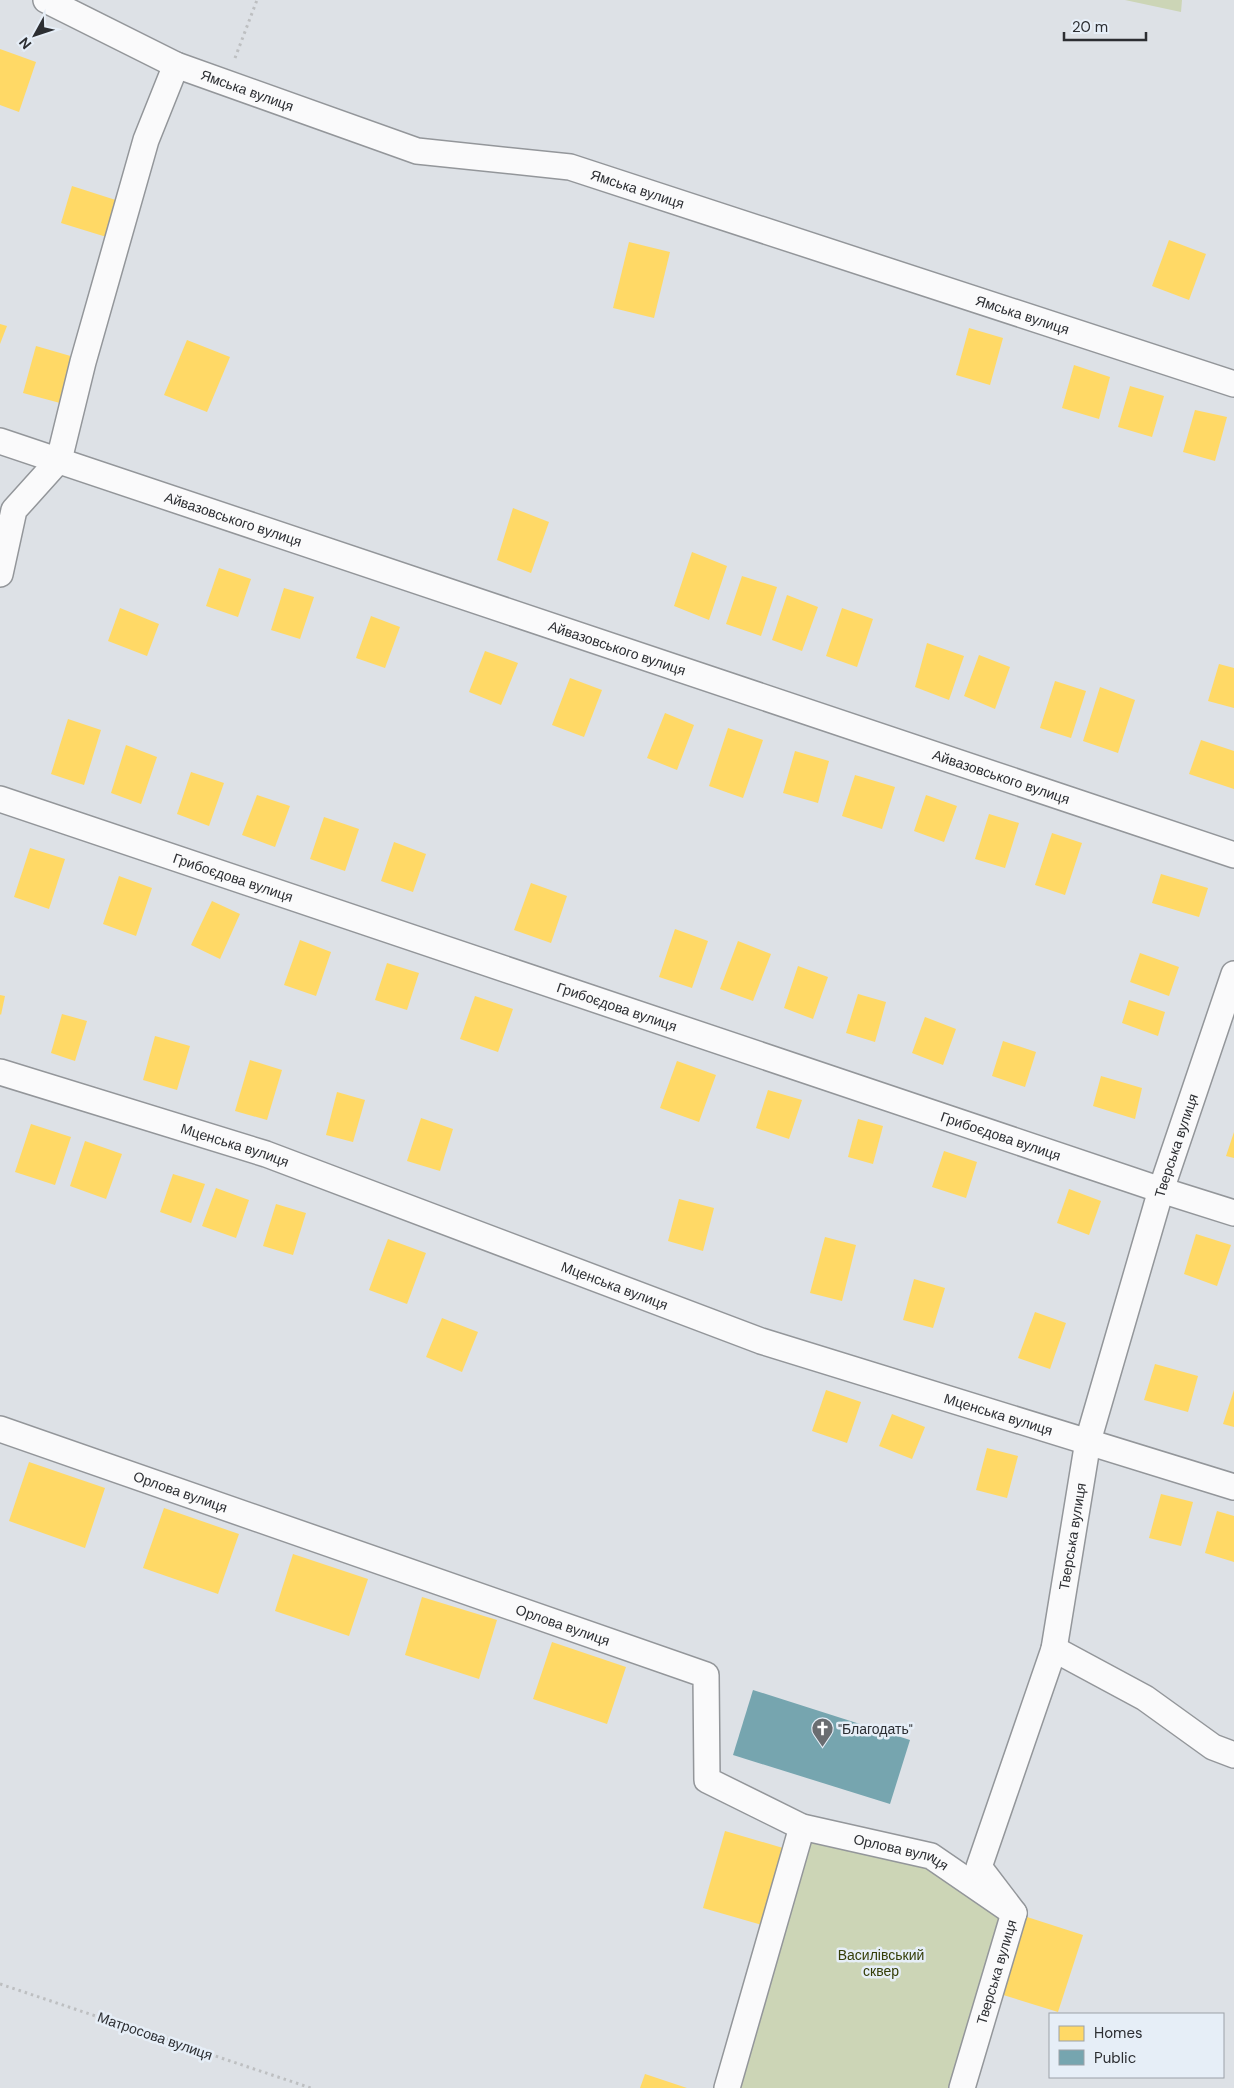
<svg xmlns="http://www.w3.org/2000/svg" width="1234" height="2088" viewBox="0 0 1234 2088" font-family="'DM Sans',sans-serif">
<style>
.green{fill:#ccd5b6}
.homes{fill:#ffd966}
.public{fill:#76a5af}
.lines{fill:none;stroke-linecap:round;stroke-linejoin:round}
.minor-casing{stroke:#93969a;stroke-width:28}
.path{stroke:#bdbfc1;stroke-width:3;stroke-dasharray:2.5 4;stroke-linecap:butt}
.minor{stroke:#fafafb;stroke-width:25}
.labels{text-anchor:middle;dominant-baseline:central;stroke-width:5;stroke-linejoin:round;paint-order:stroke}
.street-label{font-size:14px;fill:#2c2e32;stroke:#e6eef7}
.poi-label{font-size:14px;fill:#2c2e32;stroke:#e6eef7;text-anchor:start}
.park-label{font-size:14px;fill:#353e08;stroke:#e6eef7}
</style>
<rect width="100%" height="100%" fill="#dde1e6"/>
<!-- green -->
<g class="green">
<path d="M1125,0H1182L1181,12Z"/>
<path d="M802,1827L931,1856L1014,1913L962,2088H727Z"/>
</g>
<!-- homes -->
<g class="homes">
<path d="M0,49L36,62L19,112L0,105Z"/>
<path d="M72,186L125,203L113,239L61,223Z"/>
<path d="M1169,240L1206,254L1189,300L1152,286Z"/>
<path d="M629,242L670,252L654,318L613,308Z"/>
<path d="M0,324L7,326L0,344Z"/>
<path d="M969,328L1003,338L990,385L956,375Z"/>
<path d="M187,340L230,357L207,412L164,395Z"/>
<path d="M36,346L74,357L60,403L23,393Z"/>
<path d="M1074,365L1110,377L1099,419L1062,408Z"/>
<path d="M1130,386L1164,396L1152,437L1118,427Z"/>
<path d="M1195,410L1227,417L1215,461L1183,452Z"/>
<path d="M513,508L549,522L531,573L497,560Z"/>
<path d="M692,552L727,566L709,620L674,606Z"/>
<path d="M219,568L251,579L238,617L206,606Z"/>
<path d="M742,576L777,587L761,636L726,624Z"/>
<path d="M284,588L314,597L300,639L271,630Z"/>
<path d="M787,595L818,607L802,651L772,640Z"/>
<path d="M120,608L159,624L147,656L108,641Z"/>
<path d="M842,608L873,619L857,667L826,656Z"/>
<path d="M371,616L400,627L385,668L356,658Z"/>
<path d="M927,643L964,656L949,700L915,687Z"/>
<path d="M485,651L518,663L501,705L469,692Z"/>
<path d="M979,655L1010,667L995,709L964,696Z"/>
<path d="M1219,664L1234,668V708L1208,701Z"/>
<path d="M570,678L602,690L584,737L552,725Z"/>
<path d="M1055,681L1086,691L1071,738L1040,728Z"/>
<path d="M1100,687L1135,700L1118,753L1083,741Z"/>
<path d="M665,713L694,725L677,770L647,758Z"/>
<path d="M68,719L101,730L84,785L51,774Z"/>
<path d="M728,728L763,740L743,798L709,786Z"/>
<path d="M1201,740L1234,751V789L1189,774Z"/>
<path d="M126,745L157,757L141,804L111,793Z"/>
<path d="M795,751L829,761L818,803L783,793Z"/>
<path d="M191,772L224,783L209,826L177,814Z"/>
<path d="M855,775L895,787L882,829L842,816Z"/>
<path d="M257,795L290,806L275,847L242,835Z"/>
<path d="M926,795L957,806L944,842L914,831Z"/>
<path d="M989,814L1019,823L1005,868L975,859Z"/>
<path d="M324,817L359,829L345,871L310,859Z"/>
<path d="M1052,833L1082,843L1065,895L1035,885Z"/>
<path d="M394,842L426,854L413,892L381,881Z"/>
<path d="M30,848L65,859L49,909L14,897Z"/>
<path d="M1161,874L1208,888L1199,917L1152,903Z"/>
<path d="M119,876L152,888L136,936L103,924Z"/>
<path d="M531,883L567,896L551,943L514,930Z"/>
<path d="M212,901L240,914L220,959L191,945Z"/>
<path d="M675,929L708,941L692,988L659,977Z"/>
<path d="M300,940L331,952L316,996L284,985Z"/>
<path d="M738,941L771,954L753,1001L720,989Z"/>
<path d="M1140,953L1179,967L1169,996L1130,982Z"/>
<path d="M387,963L419,973L407,1010L375,1000Z"/>
<path d="M798,966L828,977L813,1019L784,1008Z"/>
<path d="M858,994L886,1002L875,1042L846,1033Z"/>
<path d="M0,995L5,996L1,1015L0,1014Z"/>
<path d="M475,996L513,1009L498,1052L460,1039Z"/>
<path d="M1129,1000L1165,1012L1158,1036L1122,1023Z"/>
<path d="M62,1014L87,1021L75,1061L51,1053Z"/>
<path d="M925,1017L956,1029L943,1065L912,1053Z"/>
<path d="M155,1036L190,1046L177,1090L143,1080Z"/>
<path d="M1003,1041L1036,1052L1025,1087L992,1076Z"/>
<path d="M250,1060L282,1070L267,1120L235,1111Z"/>
<path d="M677,1061L716,1075L699,1122L660,1108Z"/>
<path d="M1101,1076L1142,1088L1135,1119L1093,1106Z"/>
<path d="M768,1090L802,1100L789,1139L756,1128Z"/>
<path d="M337,1092L365,1100L353,1142L326,1135Z"/>
<path d="M421,1118L453,1129L440,1171L407,1161Z"/>
<path d="M858,1119L883,1126L873,1164L848,1157Z"/>
<path d="M31,1124L71,1137L55,1185L15,1172Z"/>
<path d="M1234,1132V1158L1226,1156Z"/>
<path d="M85,1141L122,1154L106,1199L70,1186Z"/>
<path d="M944,1151L977,1162L966,1198L932,1187Z"/>
<path d="M173,1174L205,1184L191,1223L160,1212Z"/>
<path d="M216,1188L249,1200L236,1238L202,1226Z"/>
<path d="M1069,1189L1101,1201L1089,1235L1057,1223Z"/>
<path d="M679,1199L714,1208L703,1251L668,1241Z"/>
<path d="M276,1204L306,1213L293,1255L263,1246Z"/>
<path d="M1196,1234L1231,1245L1217,1286L1184,1274Z"/>
<path d="M825,1237L856,1245L842,1301L810,1293Z"/>
<path d="M388,1239L426,1253L407,1304L369,1290Z"/>
<path d="M914,1279L945,1288L933,1328L903,1320Z"/>
<path d="M1035,1312L1066,1323L1050,1369L1018,1358Z"/>
<path d="M442,1318L478,1332L462,1372L426,1357Z"/>
<path d="M1155,1364L1198,1376L1188,1412L1144,1400Z"/>
<path d="M826,1390L861,1402L847,1443L812,1431Z"/>
<path d="M1234,1390V1427L1223,1424Z"/>
<path d="M892,1414L925,1427L912,1459L879,1446Z"/>
<path d="M987,1448L1018,1456L1007,1498L976,1490Z"/>
<path d="M29,1462L105,1488L85,1548L9,1521Z"/>
<path d="M1161,1494L1193,1502L1181,1546L1149,1538Z"/>
<path d="M164,1508L239,1534L218,1594L143,1568Z"/>
<path d="M1217,1511L1234,1516V1562L1205,1553Z"/>
<path d="M293,1554L368,1579L349,1636L275,1611Z"/>
<path d="M422,1597L497,1620L479,1679L405,1655Z"/>
<path d="M552,1642L626,1667L607,1724L533,1699Z"/>
<path d="M725,1831L783,1848L762,1925L703,1908Z"/>
<path d="M1024,1916L1083,1935L1058,2012L1000,1994Z"/>
<path d="M645,2074L687,2088H640Z"/>
</g>
<!-- public -->
<path class="public" d="M753,1690L910,1740L890,1804L733,1755Z"/>
<g class="lines">
<defs>
<g id="minor">
<path id="s1" d="M46,0L176,65L417,151L570,167L1234,384"/>
<path id="s2" d="M0,441L1234,855"/>
<path d="M0,574L14,510L59,460L83,362L146,140L176,65"/>
<path id="s3" d="M0,799L1161,1190L1234,1213"/>
<path id="s4" d="M0,1072L266,1154L761,1341L1234,1487"/>
<path id="s5" d="M0,1429L706,1675L707,1780L802,1827L931,1856L1014,1913"/>
<path d="M1054,1649L1145,1698L1213,1747L1234,1755"/>
<path d="M727,2088L802,1827"/>
<path id="s6" d="M962,2088L1014,1913L979,1867L1054,1649L1088,1441L1161,1190L1234,974"/>
</g>
</defs>
<!-- minor casing -->
<use href="#minor" class="minor-casing"/>
<!-- path -->
<g class="path">
<path d="M235,58L257,0"/>
<path d="M0,1984L311,2088"/>
</g>
<!-- minor -->
<use href="#minor" class="minor"/>
</g>
<!-- icons -->
<defs>
<symbol id="church-pin" viewBox="-11 -11 22 30"><path d="M0 17L-7.5 6A9.5 9.5 0 1 1 7.5 6Z" fill="#6a6d71" stroke="#e6eef7"/><path d="M-1.2-6h2.4v3.5h3.3v2.4h-3.3V6h-2.4V-.1h-3.3v-2.4h3.3Z" fill="#fff"/></symbol>
</defs>
<g fill-rule="evenodd">
<use href="#church-pin" x="810" y="1716" width="25" height="34"/>
</g>
<g class="labels">
<!-- street labels -->
<g class="street-label">
<text stroke="none"><textPath href="#s1" startOffset="221">Ямська вулиця</textPath></text>
<text stroke="none"><textPath href="#s1" startOffset="626">Ямська вулиця</textPath></text>
<text stroke="none"><textPath href="#s1" startOffset="1031">Ямська вулиця</textPath></text>
<text stroke="none"><textPath href="#s2" startOffset="246">Айвазовського вулиця</textPath></text>
<text stroke="none"><textPath href="#s2" startOffset="651">Айвазовського вулиця</textPath></text>
<text stroke="none"><textPath href="#s2" startOffset="1056">Айвазовського вулиця</textPath></text>
<text stroke="none"><textPath href="#s3" startOffset="246">Грибоєдова вулиця</textPath></text>
<text stroke="none"><textPath href="#s3" startOffset="651">Грибоєдова вулиця</textPath></text>
<text stroke="none"><textPath href="#s3" startOffset="1056">Грибоєдова вулиця</textPath></text>
<text stroke="none"><textPath href="#s4" startOffset="246">Мценська вулиця</textPath></text>
<text stroke="none"><textPath href="#s6" startOffset="990">Тверська вулиця</textPath></text>
<text stroke="none"><textPath href="#s4" startOffset="651">Мценська вулиця</textPath></text>
<text stroke="none"><textPath href="#s4" startOffset="1056">Мценська вулиця</textPath></text>
<text stroke="none"><textPath href="#s5" startOffset="191">Орлова вулиця</textPath></text>
<text stroke="none"><textPath href="#s6" startOffset="585">Тверська вулиця</textPath></text>
<text stroke="none"><textPath href="#s5" startOffset="596">Орлова вулиця</textPath></text>
<text stroke="none"><textPath href="#s5" startOffset="1061">Орлова вулиця</textPath></text>
<text stroke="none"><textPath href="#s6" startOffset="121">Тверська вулиця</textPath></text>
<text transform="translate(155 2036) rotate(19)">Матросова вулиця</text>
</g>
<!-- poi labels -->
<g class="poi-label">
<text x="838" y="1729">"Благодать"</text>
</g>
<!-- park labels -->
<g class="park-label">
<text x="881" y="1955">Василівський<tspan x="881" dy="16">сквер</tspan></text>
</g>
</g>
<!-- legend -->
<rect x="1049" y="2013" width="175" height="65" fill="#e6eef7" stroke="#9ca1a8"/>
<rect x="1059" y="2026" width="25" height="15" fill="#ffd966" stroke="#9ca1a8"/>
<text x="1094" y="2038" font-size="15" fill="#2c2e32">Homes</text>
<rect x="1059" y="2050" width="25" height="15" fill="#76a5af" stroke="#9ca1a8"/>
<text x="1094" y="2063" font-size="15" fill="#2c2e32">Public</text>
<!-- north arrow -->
<g transform="translate(35 35) rotate(230)" stroke="#e6eef7" stroke-width="4" paint-order="stroke">
<path d="M0-4L9 19L0 12L-9 19Z" fill="#2c2e32"/>
<text y="-8" font-size="14" font-weight="bold" text-anchor="middle" fill="#2c2e32">N</text>
</g>
<!-- scale -->
<path d="M1064 32v8h82v-8" fill="none" stroke="#2c2e32" stroke-width="2.5"/>
<text x="1072" y="32" font-size="15" fill="#2c2e32" stroke="#e6eef7" stroke-width="4" paint-order="stroke">20 m</text>
</svg>
